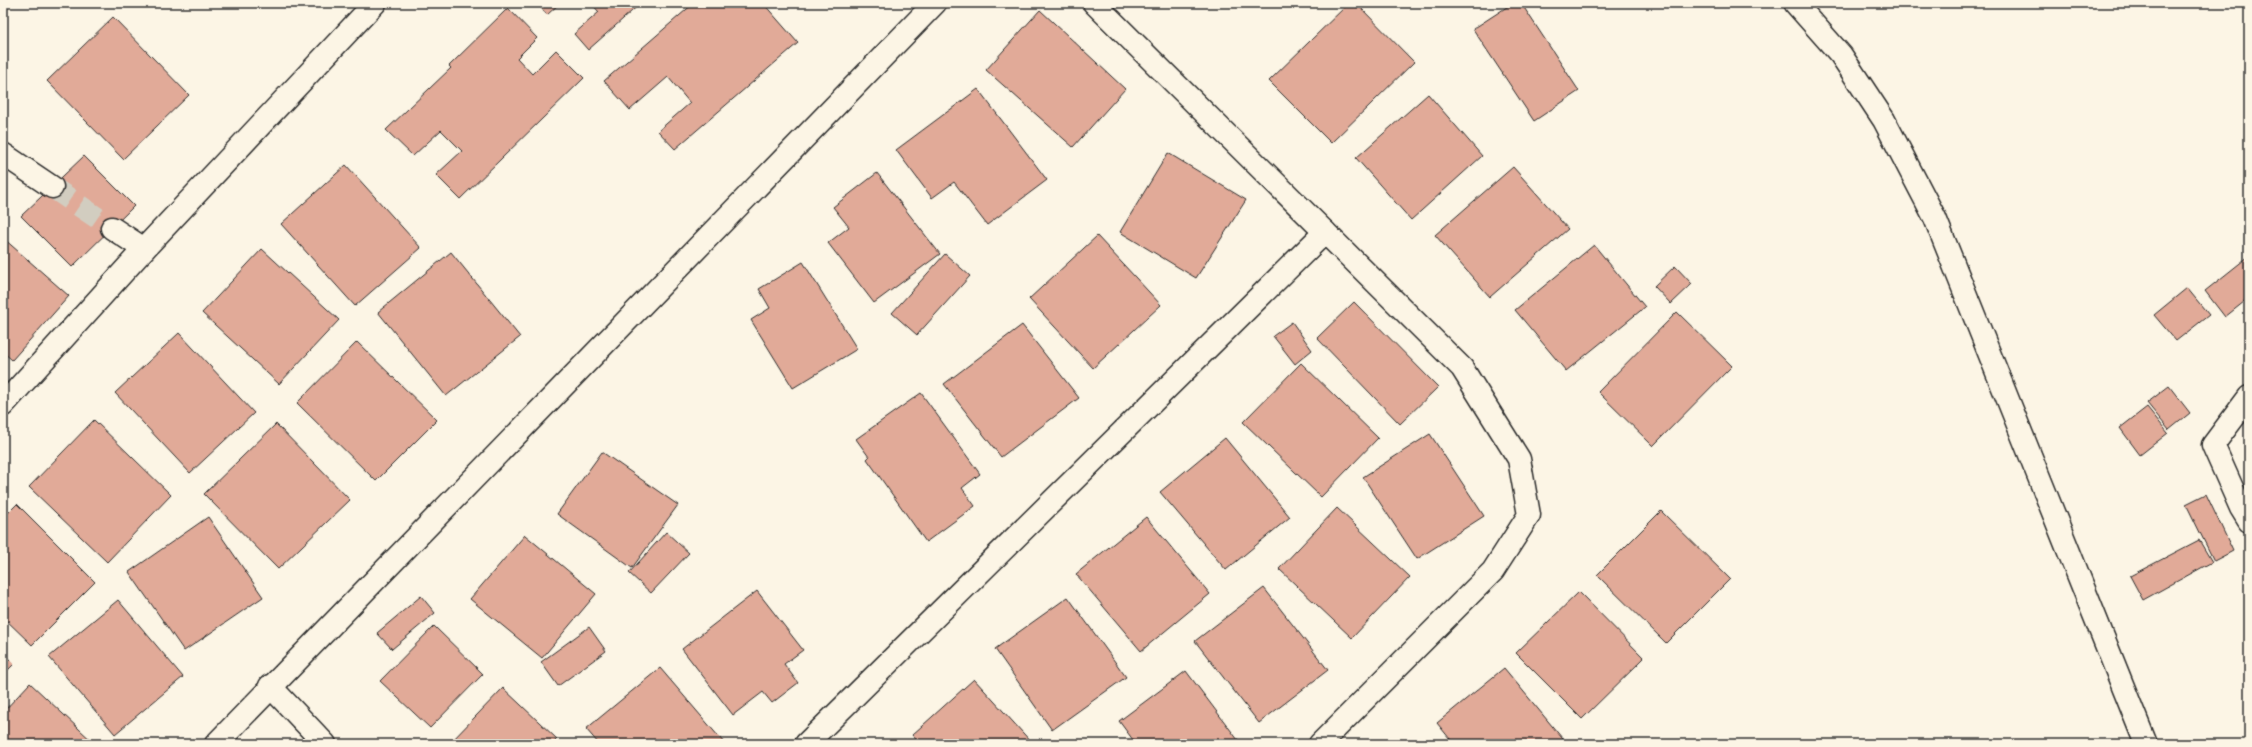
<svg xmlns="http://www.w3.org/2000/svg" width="2252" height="747" viewBox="0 0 2252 747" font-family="'Patrick Hand',sans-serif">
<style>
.building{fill:#e1aa98;stroke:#2b2b2b}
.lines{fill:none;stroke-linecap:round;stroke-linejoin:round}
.minor-tunnel{stroke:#d2cdc0;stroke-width:22;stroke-dasharray:22 11;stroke-linecap:butt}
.minor-casing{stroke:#2b2b2b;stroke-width:25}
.minor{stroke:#fcf5e5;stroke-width:22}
</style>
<rect width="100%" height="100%" fill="#fcf5e5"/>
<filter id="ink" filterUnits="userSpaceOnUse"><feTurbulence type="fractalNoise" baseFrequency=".025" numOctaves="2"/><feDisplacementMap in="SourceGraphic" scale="8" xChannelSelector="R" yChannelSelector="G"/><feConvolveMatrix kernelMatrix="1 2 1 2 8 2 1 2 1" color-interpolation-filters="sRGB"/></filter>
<g filter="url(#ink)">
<!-- building -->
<g class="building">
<path d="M537,3H560L547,15Z"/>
<path d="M591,3H641L588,50L574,34L599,12Z"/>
<path d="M694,3H763L798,43L675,149L658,131L690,103L668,77L630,110L604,81Z"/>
<path d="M1349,3H1356L1414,62L1331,143L1269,81Z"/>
<path d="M1513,3H1521L1579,91L1534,121L1473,29Z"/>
<path d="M508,8L537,38L517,58L532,74L556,50L584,78L460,199L436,175L462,151L441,130L413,156L386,130L451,68L449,66Z"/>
<path d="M1040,10L1125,89L1073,147L986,70Z"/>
<path d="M113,17L189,95L123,159L47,81Z"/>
<path d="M978,89L1047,180L987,225L954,182L932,198L896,150Z"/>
<path d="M1428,94L1482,156L1411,220L1356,158Z"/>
<path d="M1168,153L1246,200L1196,278L1120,232Z"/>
<path d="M84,156L134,206L72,267L21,216Z"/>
<path d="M346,165L421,248L355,306L281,224Z"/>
<path d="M1513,167L1568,229L1490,297L1435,235Z"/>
<path d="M877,173L940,254L874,303L828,243L849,227L833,207Z"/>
<path d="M1097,236L1161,305L1093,368L1029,299Z"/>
<path d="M3,238L69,296L12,360L3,352Z"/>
<path d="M1594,245L1645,307L1566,371L1515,310Z"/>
<path d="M262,249L339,320L279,384L202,313Z"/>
<path d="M451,252L520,337L446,396L378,312Z"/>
<path d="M945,254L970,276L917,335L892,313Z"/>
<path d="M2249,256V298L2225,317L2205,291Z"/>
<path d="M803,262L857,349L793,388L751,320L770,308L759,289Z"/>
<path d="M1675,266L1692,284L1671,304L1654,286Z"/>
<path d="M2187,288L2209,315L2176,341L2154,315Z"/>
<path d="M1354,302L1438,387L1400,424L1317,338Z"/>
<path d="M1677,312L1732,366L1653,446L1598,392Z"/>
<path d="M1292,322L1312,350L1295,364L1273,336Z"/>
<path d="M1022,325L1079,398L1001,457L944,384Z"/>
<path d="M179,333L254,413L190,473L115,393Z"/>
<path d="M357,342L437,420L376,481L297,403Z"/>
<path d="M1301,363L1378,438L1321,497L1243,422Z"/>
<path d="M2169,386L2190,413L2169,430L2147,403Z"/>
<path d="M921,393L980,474L962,488L975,506L926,542L867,459L869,457L856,439Z"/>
<path d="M2147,407L2168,433L2140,455L2120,428Z"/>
<path d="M94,420L171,495L107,562L29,487Z"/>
<path d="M276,424L350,500L278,569L204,494Z"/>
<path d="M1430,434L1484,516L1417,559L1363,477Z"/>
<path d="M1225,438L1290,517L1226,570L1160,492Z"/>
<path d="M602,452L678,505L632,568L557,514Z"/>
<path d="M2206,494L2233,551L2214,561L2186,504Z"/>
<path d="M17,504L95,582L32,645L3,617V518Z"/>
<path d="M1337,508L1410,577L1352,638L1279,569Z"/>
<path d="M1661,511L1730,579L1666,643L1597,575Z"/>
<path d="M208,517L263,597L184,651L129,572Z"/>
<path d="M1146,517L1210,594L1141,651L1076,574Z"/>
<path d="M666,532L689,553L651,593L629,573Z"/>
<path d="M525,535L596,594L542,658L470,599Z"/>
<path d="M2199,540L2212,562L2143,600L2130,576Z"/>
<path d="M1264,588L1328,670L1259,723L1195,641Z"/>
<path d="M757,591L803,650L784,664L798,683L772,703L763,692L733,715L682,649Z"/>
<path d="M1579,592L1644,658L1582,719L1516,653Z"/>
<path d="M421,596L435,613L392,649L377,633Z"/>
<path d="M1068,597L1126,677L1052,730L995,649Z"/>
<path d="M118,600L183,677L115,734L49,657Z"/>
<path d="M434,626L483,674L430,728L380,681Z"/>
<path d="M589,627L606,651L558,686L541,662Z"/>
<path d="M3,653L14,664L3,675Z"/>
<path d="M660,668L725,744H599L586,729Z"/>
<path d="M1504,668L1567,744H1454L1437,723Z"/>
<path d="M1186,671L1241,744H1136L1119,721Z"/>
<path d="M974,679L1033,744H920L912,735Z"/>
<path d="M30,683L95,744H3V712Z"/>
<path d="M503,688L557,739L552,744H449Z"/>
</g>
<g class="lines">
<!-- minor-tunnel -->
<path class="minor-tunnel" d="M52,187L112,228"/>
<defs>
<g id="minor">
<path d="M1094,3L1462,368L1519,459L1529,515L1493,571L1320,744"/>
<path d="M1795,3L1841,55L1884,120L1935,218L2146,744"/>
<path d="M3,154L52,187"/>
<path d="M112,228L144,249"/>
<path d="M2249,397L2213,445L2241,508L2249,521"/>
<path d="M3,405L144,249L375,3"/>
<path d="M270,686L325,744"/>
<path d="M216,744L935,3"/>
<path d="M806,744L1325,232"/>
</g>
</defs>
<!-- minor casing -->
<use href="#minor" class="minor-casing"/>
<!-- minor -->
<use href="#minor" class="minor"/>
</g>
</g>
<!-- margin -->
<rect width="2252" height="747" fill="none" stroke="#fcf5e5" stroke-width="16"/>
<rect x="8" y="8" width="2236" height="731" fill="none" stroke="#2b2b2b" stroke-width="1.5" filter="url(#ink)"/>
</svg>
